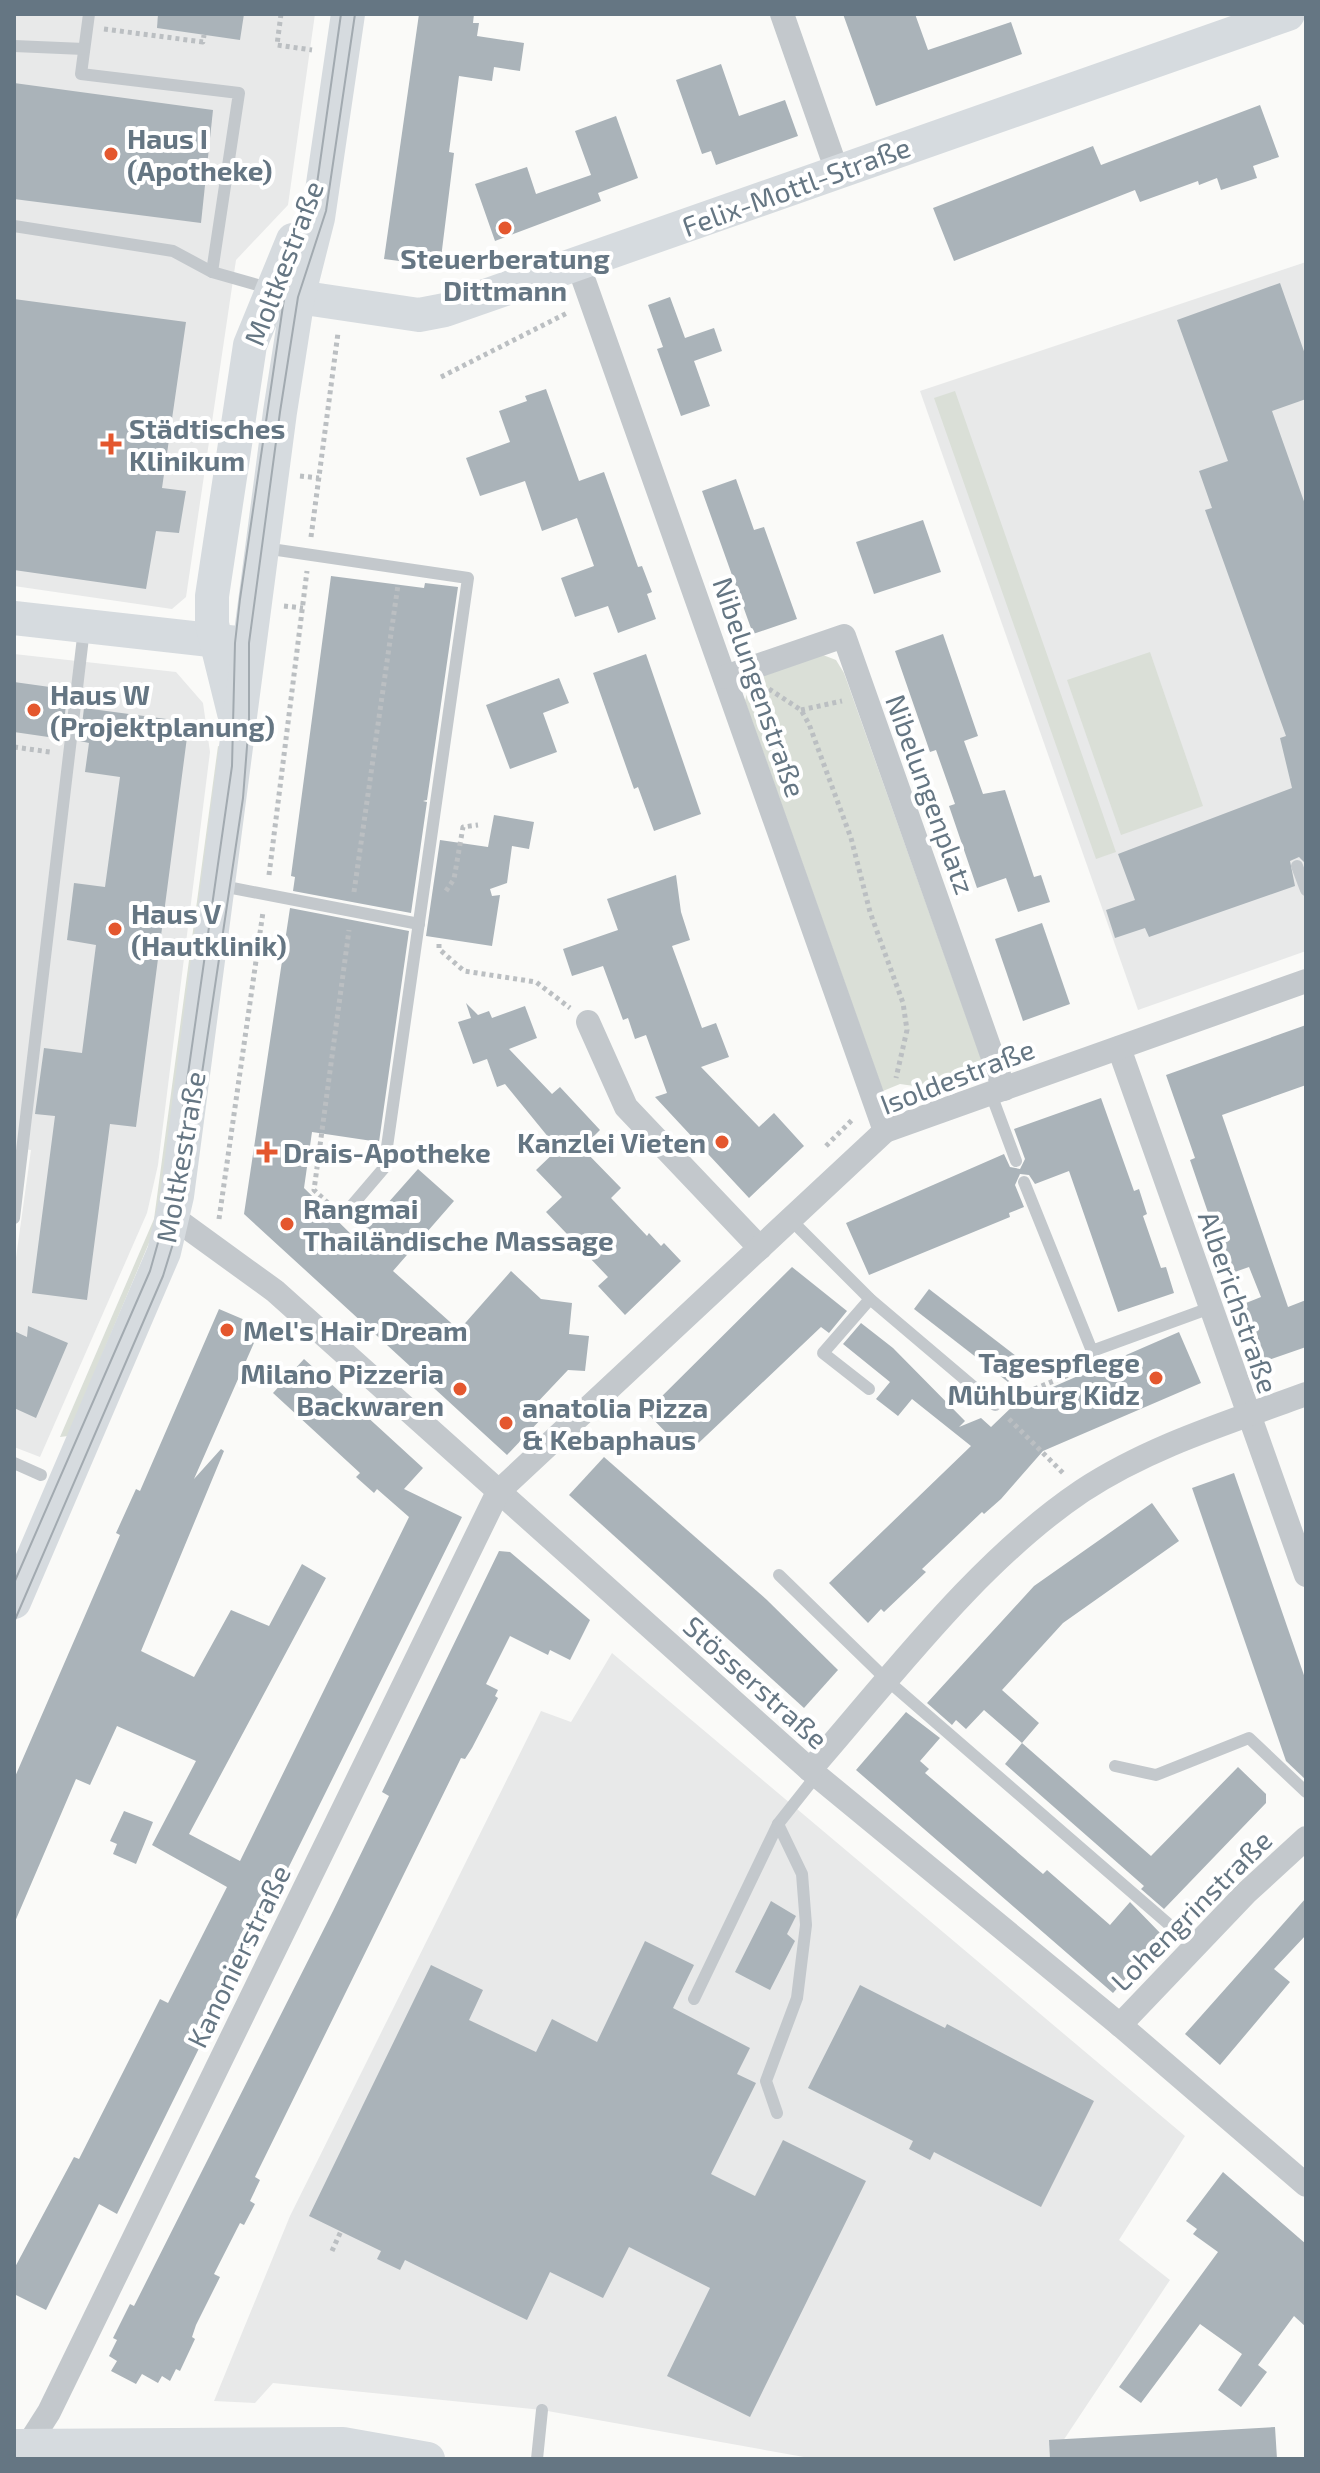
<svg xmlns="http://www.w3.org/2000/svg" width="1320" height="2473" viewBox="0 0 1320 2473" font-family="'Exo 2',sans-serif">
<style>
.built{fill:#e8e9e9}
.green{fill:#dadfd7}
.building{fill:#aab3b9}
.lines{fill:none;stroke-linecap:round;stroke-linejoin:round}
.path{stroke:#bbbfc2;stroke-width:5;stroke-dasharray:4 4;stroke-linecap:butt}
.lane{stroke:#c3c8cc;stroke-width:12}
.street{stroke:#c3c8cc;stroke-width:24}
.secondary{stroke:#d6dbdf;stroke-width:34}
.tram{stroke:#a2aab0;stroke-width:2}
.poi-dot{fill:#e4572e;stroke:#fff;stroke-width:3}
.labels{text-anchor:middle;dominant-baseline:central;stroke-width:8;stroke-linejoin:round;paint-order:stroke}
.poi-label{font-size:28px;font-weight:bold;fill:#657683;stroke:#fff;text-anchor:start}
.street-label{font-size:28px;fill:#657683;stroke:#fff}
</style>
<rect width="100%" height="100%" fill="#fafaf8"/>
<!-- built -->
<g class="built">
<path d="M14,14H315L288,205L236,260L186,597L172,609L14,586Z"/>
<path d="M1306,262V951L1138,1010L920,391Z"/>
<path d="M14,654L176,672L203,703L210,752L158,1165L147,1213L40,1457L14,1447V1272L31,1150L14,1148Z"/>
<path d="M612,1653L1185,2136L1119,2240L1170,2280L1051,2459H815L542,2410L273,2383L255,2403L214,2401L290,2216L541,1711L571,1722Z"/>
</g>
<!-- green -->
<g class="green">
<path d="M955,391L1116,852L1096,859L934,398Z"/>
<path d="M1150,652L1203,806L1121,835L1067,680Z"/>
<path d="M823,655L836,660L844,673L981,1058L980,1070L972,1076L917,1095L914,1086L900,1084L883,1091L745,701C752,667 794,664 823,655Z"/>
<path d="M218,746L221,747L159,1219L68,1436L60,1437L154,1219Z"/>
</g>
<!-- building -->
<g class="building">
<path d="M158,14H244L240,40L157,28Z"/>
<path d="M419,14H474L473,23H479L477,36L524,43L520,71L494,67L492,81L459,76L449,152L454,153L441,258L431,256L430,265L384,259Z"/>
<path d="M843,14H915L928,50L1011,22L1022,54L876,106Z"/>
<path d="M721,64L739,116L785,100L798,136L716,165L711,151L702,154L676,80Z"/>
<path d="M14,83L213,110L201,223L14,199Z"/>
<path d="M1260,105L1279,157L1253,166L1257,178L1221,190L1217,178L1199,185L1198,181L1140,202L1135,190L954,261L933,208L1093,146L1101,165Z"/>
<path d="M616,116L638,178L598,193L601,201L495,241L475,184L527,167L536,194L591,175L575,131Z"/>
<path d="M1280,283L1306,357V399L1272,411L1306,507V864L1299,857L1290,861L1295,886L1149,937L1145,928L1115,938L1106,910L1135,900L1118,854L1292,788L1280,738L1286,736L1205,510L1212,508L1199,471L1228,461L1177,320Z"/>
<path d="M670,297L685,338L714,328L722,351L694,361L710,406L681,416L657,349L663,347L648,305Z"/>
<path d="M14,299L186,322L162,488L186,491L179,533L156,531L146,589L14,570Z"/>
<path d="M546,389L579,481L604,472L638,567L642,566L652,592L647,594L656,619L618,633L608,606L575,617L561,578L594,566L577,518L542,531L525,481L480,496L466,458L510,442L499,411L527,401L525,396Z"/>
<path d="M736,479L754,530L764,527L797,619L753,634L702,491Z"/>
<path d="M923,520L941,572L874,594L856,542Z"/>
<path d="M331,576L424,588L425,583L458,587L427,800L423,801L427,802L411,913L293,891L295,877L291,876Z"/>
<path d="M943,634L978,736L964,741L983,794L1005,790L1034,877L1041,875L1050,902L1018,912L1006,878L977,888L949,806L955,804L936,750L930,752L895,651Z"/>
<path d="M646,654L701,814L654,831L638,787L634,789L593,673Z"/>
<path d="M559,678L569,703L543,713L557,752L510,769L486,705Z"/>
<path d="M14,682L57,688L55,704L66,705L62,739L14,732Z"/>
<path d="M84,708L189,722L136,1127L110,1124L87,1300L32,1293L55,1116L35,1114L44,1048L82,1053L96,945L67,940L74,883L105,887L120,777L85,772L89,743L80,741Z"/>
<path d="M494,815L534,822L529,849L512,846L507,883L490,889L492,896L500,895L492,946L426,936L440,840L488,847Z"/>
<path d="M676,875L681,912L690,940L672,946L702,1028L716,1023L729,1057L701,1067L759,1127L774,1113L804,1146L749,1198L655,1097L667,1093L646,1035L635,1039L628,1018L623,1020L603,966L572,976L563,949L618,930L607,899Z"/>
<path d="M290,908L409,931L379,1142L312,1132L304,1188L356,1239L418,1169L454,1201L393,1271L459,1330L511,1271L541,1299L572,1303L569,1334L589,1336L585,1371L568,1370L533,1407L543,1417L507,1455L244,1214Z"/>
<path d="M1042,923L1070,1004L1023,1021L995,939Z"/>
<path d="M466,1003L478,1015L489,1011L492,1018L525,1006L537,1038L509,1049L552,1094L560,1087L600,1130L582,1148L621,1188L611,1198L647,1236L649,1233L661,1246L664,1243L681,1261L625,1315L598,1286L608,1277L546,1212L562,1197L536,1170L558,1149L505,1084L497,1087L487,1059L473,1064L458,1022L471,1018Z"/>
<path d="M1306,1025V1085L1222,1115L1288,1307L1306,1300V1347L1260,1363L1241,1305L1261,1297L1249,1267L1229,1274L1190,1160L1195,1158L1166,1075Z"/>
<path d="M1101,1098L1134,1191L1139,1189L1147,1214L1143,1216L1161,1268L1166,1267L1174,1293L1118,1312L1069,1171L1035,1184L1029,1175L1020,1174L1015,1185L1024,1207L1009,1213L1010,1217L869,1275L846,1223L1004,1154L1010,1167L1020,1169L1025,1159L1014,1129Z"/>
<path d="M792,1267L847,1311L829,1333L821,1327L687,1454L646,1412Z"/>
<path d="M929,1289L1024,1362L1008,1382L914,1309Z"/>
<path d="M219,1309L261,1327L194,1479L221,1449L224,1451L141,1651L194,1677L231,1610L269,1626L302,1564L326,1578L189,1834L240,1861L409,1517L377,1489L374,1493L356,1477L360,1473L273,1393L304,1359L423,1468L404,1489L462,1517L117,2214L99,2204L46,2310L14,2294V2269L74,2157L79,2159L160,1999L168,2003L227,1887L152,1845L196,1761L117,1726L90,1785L76,1779L14,1924V1779L120,1535L116,1533L136,1489L140,1491Z"/>
<path d="M861,1323L893,1348L965,1421L959,1427L981,1418L991,1427L1016,1403L1179,1332L1201,1383L1043,1451L1001,1499L984,1514L982,1512L922,1569L926,1572L884,1612L881,1609L868,1623L829,1583L971,1446L912,1399L898,1416L876,1399L890,1382L843,1344Z"/>
<path d="M28,1326L68,1343L36,1418L14,1408V1331L27,1337Z"/>
<path d="M604,1457L767,1600L838,1670L804,1708L569,1495Z"/>
<path d="M1234,1473L1306,1681V1780L1286,1761L1192,1488Z"/>
<path d="M1152,1503L1179,1541L1063,1623L1002,1690L1039,1723L1022,1743L984,1710L966,1729L956,1720L952,1725L927,1703L1034,1586Z"/>
<path d="M499,1551L510,1552L590,1620L570,1660L550,1650L548,1655L510,1636L486,1684L498,1690L495,1696L498,1698L472,1748L465,1759L461,1758L255,2177L260,2180L250,2201L255,2204L244,2225L240,2223L214,2274L220,2277L196,2325L192,2337L195,2339L180,2371L176,2369L170,2381L162,2376L158,2383L142,2374L136,2384L111,2371L117,2361L109,2356L117,2340L113,2338L130,2304L134,2306L333,1911L389,1796L382,1792Z"/>
<path d="M906,1712L940,1738L920,1761L929,1769L925,1773L1043,1874L1047,1870L1110,1925L1130,1902L1163,1936L1113,1993L856,1770Z"/>
<path d="M1022,1743L1151,1856L1238,1767L1266,1794V1803L1164,1909L1141,1889L1144,1886L1005,1764Z"/>
<path d="M124,1811L153,1822L136,1864L113,1854L117,1844L110,1841Z"/>
<path d="M1306,1898V1935L1274,1969L1290,1982L1220,2065L1185,2034Z"/>
<path d="M771,1901L796,1916L787,1934L795,1941L770,1990L735,1972Z"/>
<path d="M645,1941L694,1965L673,2008L750,2048L737,2074L756,2083L711,2174L755,2196L783,2140L866,2181L750,2417L667,2376L710,2288L629,2247L603,2298L550,2272L527,2320L405,2260L400,2270L377,2259L381,2251L309,2216L431,1965L483,1990L469,2020L536,2052L552,2019L597,2042Z"/>
<path d="M860,1985L945,2028L947,2024L1094,2101L1041,2207L934,2152L930,2160L909,2149L913,2141L808,2088Z"/>
<path d="M1223,2172L1306,2244V2327L1294,2316L1258,2365L1267,2372L1241,2407L1218,2390L1242,2354L1200,2324L1141,2403L1119,2387L1218,2252L1193,2234L1197,2229L1186,2221Z"/>
<path d="M1275,2427L1277,2459H1050L1049,2440Z"/>
</g>
<g class="lines">
<!-- path -->
<g class="path">
<path d="M281,14L277,45L312,50"/>
<path d="M104,29L203,42L204,35"/>
<path d="M441,377L569,312"/>
<path d="M300,476L319,478"/>
<path d="M311,537L338,333"/>
<path d="M284,606L303,608"/>
<path d="M769,689L801,710L809,724L851,838L870,912L903,1003L907,1030L896,1078"/>
<path d="M801,710L842,701"/>
<path d="M14,747L50,752"/>
<path d="M269,875L307,571"/>
<path d="M446,891L454,879L463,827L478,825"/>
<path d="M354,892L398,585"/>
<path d="M439,944V949L464,971L536,982L570,1008"/>
<path d="M826,1146L853,1119"/>
<path d="M328,1203L314,1190L349,930"/>
<path d="M219,1219L263,912"/>
<path d="M1012,1398L1071,1374L1080,1363"/>
<path d="M1009,1419L1064,1474"/>
<path d="M332,2251L341,2231"/>
</g>
<!-- lane -->
<g class="lane">
<path d="M89,14L81,74L239,93L212,272"/>
<path d="M14,46L84,49"/>
<path d="M14,226L173,251L212,272L272,289"/>
<path d="M264,548L468,578L384,1168L343,1216"/>
<path d="M1297,866L1306,890"/>
<path d="M222,886L419,924"/>
<path d="M991,1094L1016,1161"/>
<path d="M1024,1182L1092,1351L1210,1308"/>
<path d="M14,1218L84,629"/>
<path d="M791,1220L870,1299L995,1405"/>
<path d="M869,1389L823,1353L870,1299"/>
<path d="M14,1463L41,1475"/>
<path d="M779,1575L888,1681L1195,1947"/>
<path d="M1115,1766L1156,1775L1249,1738L1306,1792"/>
<path d="M694,1999L778,1824L816,1776"/>
<path d="M777,2113L766,2081L797,1998L806,1925L802,1874L778,1824"/>
<path d="M537,2459L542,2410"/>
</g>
<!-- street -->
<g class="street">
<path d="M782,14L837,171"/>
<path d="M578,264L885,1131"/>
<path d="M725,677L844,636L1004,1089"/>
<path d="M588,1022L626,1107L760,1248"/>
<path d="M1119,1048L1306,1575"/>
<path d="M173,1217L275,1291L810,1770L1120,2025L1306,2185"/>
<path d="M810,1770C892,1676 978,1561 1082,1491C1150,1446 1230,1422 1306,1394"/>
<path d="M1120,2025L1246,1893L1306,1838"/>
<path d="M28,2445L49,2412L498,1492L885,1131L1306,981"/>
</g>
<!-- secondary -->
<g class="secondary">
<path d="M298,297L419,315L445,310L1288,14"/>
<path d="M14,618L237,643"/>
<path d="M234,713L212,624V596L250,345L293,240"/>
<path d="M14,1602L164,1252L177,1196L280,412L298,297L318,218L348,14"/>
<path d="M14,2446L343,2444L428,2459"/>
</g>
<!-- tram -->
<g class="tram">
<path d="M14,1583L150,1271L170,1200L232,766L235,643L240,599L285,292L314,205L341,14"/>
<path d="M14,1622L163,1276L180,1221L243,798L249,721V643L280,412L298,297L326,211L355,14"/>
</g>
</g>
<!-- markers -->
<g class="poi-dot">
<circle cx="111" cy="154" r="8"/>
<circle cx="505" cy="228" r="8"/>
<path d="M107 432h8v8h8v8h-8v8h-8v-8h-8v-8h8z"/>
<circle cx="34" cy="710" r="8"/>
<circle cx="115" cy="929" r="8"/>
<circle cx="722" cy="1142" r="8"/>
<path d="M263 1140h8v8h8v8h-8v8h-8v-8h-8v-8h8z"/>
<circle cx="287" cy="1224" r="8"/>
<circle cx="227" cy="1330" r="8"/>
<circle cx="1156" cy="1378" r="8"/>
<circle cx="460" cy="1389" r="8"/>
<circle cx="506" cy="1423" r="8"/>
</g>
<g class="labels">
<!-- poi labels -->
<g class="poi-label">
<text x="127" y="138">Haus I<tspan x="127" dy="32">(Apotheke)</tspan></text>
<text x="505" y="258" text-anchor="middle">Steuerberatung<tspan x="505" dy="32">Dittmann</tspan></text>
<text x="129" y="428">Städtisches<tspan x="129" dy="32">Klinikum</tspan></text>
<text x="50" y="694">Haus W<tspan x="50" dy="32">(Projektplanung)</tspan></text>
<text x="131" y="913">Haus V<tspan x="131" dy="32">(Hautklinik)</tspan></text>
<text x="706" y="1142" text-anchor="end">Kanzlei Vieten</text>
<text x="283" y="1152">Drais-Apotheke</text>
<text x="303" y="1208">Rangmai<tspan x="303" dy="32">Thailändische Massage</tspan></text>
<text x="243" y="1330">Mel's Hair Dream</text>
<text x="1140" y="1362" text-anchor="end">Tagespflege<tspan x="1140" dy="32">Mühlburg Kidz</tspan></text>
<text x="444" y="1373" text-anchor="end">Milano Pizzeria<tspan x="444" dy="32">Backwaren</tspan></text>
<text x="522" y="1407">anatolia Pizza<tspan x="522" dy="32">&amp; Kebaphaus</tspan></text>
</g>
<!-- street labels -->
<g class="street-label">
<text transform="translate(796 186) rotate(-20)">Felix-Mottl-Straße</text>
<text transform="translate(283 263) rotate(-69)">Moltkestraße</text>
<text transform="translate(760 687) rotate(71)">Nibelungenstraße</text>
<text transform="translate(931 794) rotate(70)">Nibelungenplatz</text>
<text transform="translate(957 1076) rotate(-21)">Isoldestraße</text>
<text transform="translate(180 1157) rotate(-80)">Moltkestraße</text>
<text transform="translate(1239 1302) rotate(71)">Alberichstraße</text>
<text transform="translate(756 1682) rotate(42)">Stösserstraße</text>
<text transform="translate(1191 1910) rotate(-45)">Lohengrinstraße</text>
<text transform="translate(238 1956) rotate(-64)">Kanonierstraße</text>
</g>
</g>
<!-- border -->
<rect width="1320" height="2473" fill="none" stroke="#657683" stroke-width="32"/>
</svg>
